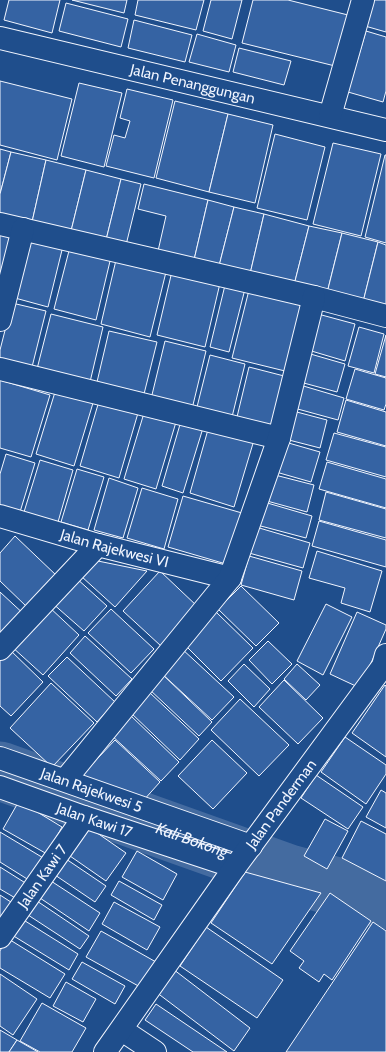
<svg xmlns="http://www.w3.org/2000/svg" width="386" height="1052" viewBox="0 0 386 1052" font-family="Cabin,sans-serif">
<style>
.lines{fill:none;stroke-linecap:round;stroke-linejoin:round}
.river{stroke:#446ba0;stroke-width:59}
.building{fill:#3563a3;stroke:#f2f6ff}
.minor-casing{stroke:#f2f6ff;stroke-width:24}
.minor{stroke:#1f4e8c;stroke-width:22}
.labels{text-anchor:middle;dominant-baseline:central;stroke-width:3;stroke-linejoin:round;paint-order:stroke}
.street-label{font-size:15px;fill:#f2f6ff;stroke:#1f4e8c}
.water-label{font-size:16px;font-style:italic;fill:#f2f6ff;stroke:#1f4e8c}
</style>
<rect width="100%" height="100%" fill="#1f4e8c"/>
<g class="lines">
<!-- river -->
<path class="river" id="s1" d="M0,771L289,874L386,900"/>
</g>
<!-- building -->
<g class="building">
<path d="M9,0H60L52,33L4,20Z"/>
<path d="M72,0H127L124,13Z"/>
<path d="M138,0H204L196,30L135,15Z"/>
<path d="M211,0H242L232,39L203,31Z"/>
<path d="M253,0H288L348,15L335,66L242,43Z"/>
<path d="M373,0H386V32L365,26Z"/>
<path d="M66,3L128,19L121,47L59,31Z"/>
<path d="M134,20L192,35L185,62L128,48Z"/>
<path d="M366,31L386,37V91L383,102L348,92Z"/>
<path d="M197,34L236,45L229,72L189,62Z"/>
<path d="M239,48L291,61L284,85L233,72Z"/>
<path d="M0,81L72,99L57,160L0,145Z"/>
<path d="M79,83L122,93L104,167L61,156Z"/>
<path d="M127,89L173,100L154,178L106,166L114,135L125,138L130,121L120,118Z"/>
<path d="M175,101L228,114L209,192L156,178Z"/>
<path d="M228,114L273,125L255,203L209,192Z"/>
<path d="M275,134L325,147L307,220L257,208Z"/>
<path d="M333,143L381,154L361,236L313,224Z"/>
<path d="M0,149L11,152L0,194Z"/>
<path d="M11,152L46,160L32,222L0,213V194Z"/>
<path d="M385,155H386V243L365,237Z"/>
<path d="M46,160L86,170L71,231L32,222Z"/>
<path d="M86,170L121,179L106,240L71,231Z"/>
<path d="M121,179L141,184L126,245L106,240Z"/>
<path d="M144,184L208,200L194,260L158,251L166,216L138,209Z"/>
<path d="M208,200L234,207L219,266L194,260Z"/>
<path d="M234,207L264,214L250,274L219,266Z"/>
<path d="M264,214L309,226L294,285L250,274Z"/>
<path d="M309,226L342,233L327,293L294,285Z"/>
<path d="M342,233L378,242L363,302L327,293Z"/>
<path d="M0,234L14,239L0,278Z"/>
<path d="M30,237L63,246L48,307L15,298Z"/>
<path d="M378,242L386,245V308L363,302Z"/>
<path d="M70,247L111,257L96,320L54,309Z"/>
<path d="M116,260L166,272L150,337L101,324Z"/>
<path d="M173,267L221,279L205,347L157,335Z"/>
<path d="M226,281L246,285L229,352L210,347Z"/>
<path d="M249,290L302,303L285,371L232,358Z"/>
<path d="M12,303L46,311L32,367L0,359V350Z"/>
<path d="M51,314L103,327L90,382L37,369Z"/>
<path d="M318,314L355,324L345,361L308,350Z"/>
<path d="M359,327L384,334L374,373L348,366Z"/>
<path d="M109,331L157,342L144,394L97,382Z"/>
<path d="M386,335V377L375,374Z"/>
<path d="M165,341L206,351L192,409L151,399Z"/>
<path d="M307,353L345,364L337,392L300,382Z"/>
<path d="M210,355L245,364L232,417L197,407Z"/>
<path d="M249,367L288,377L276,427L237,417Z"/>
<path d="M355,369L386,378V404L384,410L346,399Z"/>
<path d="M0,380L50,395L31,457L0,448Z"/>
<path d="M300,385L344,398L338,420L294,408Z"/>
<path d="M55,392L93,403L74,466L36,454Z"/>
<path d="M346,400L386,412V446L337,432Z"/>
<path d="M99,401L138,413L119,478L80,466Z"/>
<path d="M293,411L327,420L320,448L285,439Z"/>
<path d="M144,413L176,422L156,489L124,479Z"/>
<path d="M181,421L203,428L183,493L162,486Z"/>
<path d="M209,426L254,440L234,507L190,493Z"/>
<path d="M334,433L386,447V477L326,460Z"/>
<path d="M285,442L320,452L311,482L276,472Z"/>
<path d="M6,454L35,463L20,512L0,506V474Z"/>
<path d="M40,460L73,470L58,522L24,512Z"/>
<path d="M327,462L386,479V508L319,489Z"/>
<path d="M77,469L104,477L88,530L61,522Z"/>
<path d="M275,475L314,485L307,512L267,501Z"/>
<path d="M109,478L138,488L123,538L94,530Z"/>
<path d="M142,488L178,499L164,549L127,538Z"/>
<path d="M326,492L386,509V538L319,520Z"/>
<path d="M183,496L242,513L226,564L168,547Z"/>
<path d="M264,502L312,516L306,538L257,525Z"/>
<path d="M319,521L386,540V567L312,546Z"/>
<path d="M256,527L310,543L303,568L249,553Z"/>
<path d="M15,536L57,576L27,607L0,581V553Z"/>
<path d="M317,551L382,571L370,612L341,603L345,588L309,578Z"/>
<path d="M249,556L302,571L294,600L241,585Z"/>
<path d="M93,560L147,571L115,607L81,576Z"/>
<path d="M160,571L198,607L161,646L123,611Z"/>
<path d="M75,577L107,606L84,631L51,602Z"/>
<path d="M241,586L279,623L256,646L218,609Z"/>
<path d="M0,592L27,617L0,646Z"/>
<path d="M326,604L352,617L323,675L297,661Z"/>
<path d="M48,606L79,635L43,675L11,646Z"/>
<path d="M111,609L154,649L131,673L88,633Z"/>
<path d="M216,612L253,648L221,681L185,645Z"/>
<path d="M357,612L386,625V629L360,688L330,674Z"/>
<path d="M85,636L132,679L116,696L70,653Z"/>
<path d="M268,641L292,664L272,684L249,660Z"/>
<path d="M8,648L43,682L11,716L0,706V656Z"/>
<path d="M181,648L234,697L212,720L159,671Z"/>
<path d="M67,657L115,702L97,722L48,676Z"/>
<path d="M244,664L270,689L254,707L228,681Z"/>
<path d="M297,664L320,685L306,700L284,679Z"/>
<path d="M162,674L212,722L199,736L149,689Z"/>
<path d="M284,680L323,718L298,744L259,707Z"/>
<path d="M51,683L94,723L52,767L10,728Z"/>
<path d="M385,685L386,686V757L352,733Z"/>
<path d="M149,692L199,739L180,760L130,712Z"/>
<path d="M240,699L289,745L259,776L211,730Z"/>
<path d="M129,714L179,762L161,781L110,734Z"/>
<path d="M345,737L386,765V774L366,804L321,772Z"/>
<path d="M115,740L160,782L142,802L81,776Z"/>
<path d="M212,740L247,773L213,809L178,776Z"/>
<path d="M316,775L363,807L348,829L301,798Z"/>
<path d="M381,790L386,793V828L366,817Z"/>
<path d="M19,801L62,827L47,854L3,829Z"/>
<path d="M325,819L348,831L327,869L304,856Z"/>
<path d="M361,821L386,834V881L342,858Z"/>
<path d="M90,828L126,853L106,881L70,856Z"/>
<path d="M0,832L45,859L32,882L0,862Z"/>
<path d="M137,851L177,874L163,900L122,877Z"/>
<path d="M66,859L106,886L95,902L55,875Z"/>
<path d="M0,867L27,884L17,899L0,889Z"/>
<path d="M245,872L321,893L272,964L211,923Z"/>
<path d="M51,881L100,913L89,931L40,898Z"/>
<path d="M119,881L162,905L154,920L111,895Z"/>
<path d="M330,893L371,921L332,980L324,974L319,982L299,968L304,961L290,951Z"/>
<path d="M0,895L14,904L0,926Z"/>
<path d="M34,899L89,936L80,949L25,913Z"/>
<path d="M114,902L160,927L147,950L102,924Z"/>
<path d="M22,919L78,954L69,970L12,935Z"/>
<path d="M373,922L386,931V1052H286Z"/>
<path d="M206,927L283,980L257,1018L180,966Z"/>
<path d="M101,931L156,962L142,988L86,957Z"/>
<path d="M7,938L65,974L50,998L0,968V951Z"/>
<path d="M82,962L125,986L115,1004L72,979Z"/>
<path d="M169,966L250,1028L234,1051L152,989Z"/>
<path d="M0,974L37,999L13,1035L0,1026Z"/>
<path d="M66,982L96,999L83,1022L53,1006Z"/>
<path d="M42,1003L86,1028L72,1052H40L20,1041Z"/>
<path d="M156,1004L227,1052H193L145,1020Z"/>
<path d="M0,1030L17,1040L9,1052H0Z"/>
<path d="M17,1040L38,1052H9Z"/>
</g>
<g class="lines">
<defs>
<g id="minor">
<path id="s2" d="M0,38L386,130"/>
<path d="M330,116L363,0"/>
<path d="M0,224L314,297L386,316"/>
<path d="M0,320L23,229"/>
<path d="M0,369L279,438"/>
<path id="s3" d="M0,516L98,545L230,578"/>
<path d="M0,649L98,545"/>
<path id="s4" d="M0,758L251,846"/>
<path d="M65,780L230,578L279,438L314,297"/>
<path id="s5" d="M0,787L84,817L235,867"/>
<path id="s6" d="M0,937L84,817"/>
<path d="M122,1030L155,1052"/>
<path id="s7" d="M105,1052L235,867L383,666L386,655"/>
</g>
</defs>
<!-- minor casing -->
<use href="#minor" class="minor-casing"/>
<!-- minor -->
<use href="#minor" class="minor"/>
</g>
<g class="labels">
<!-- street labels -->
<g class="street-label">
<text stroke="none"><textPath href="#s2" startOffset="198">Jalan Penanggungan</textPath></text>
<text stroke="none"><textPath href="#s3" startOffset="119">Jalan Rajekwesi VI</textPath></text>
<text stroke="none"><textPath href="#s4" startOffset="97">Jalan Rajekwesi 5</textPath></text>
<text stroke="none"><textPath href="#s7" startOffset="304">Jalan Panderman</textPath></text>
<text stroke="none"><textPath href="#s5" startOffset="100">Jalan Kawi 17</textPath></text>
<text stroke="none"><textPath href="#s6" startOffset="74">Jalan Kawi 7</textPath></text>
</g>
<!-- water labels -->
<g class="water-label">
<text stroke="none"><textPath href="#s1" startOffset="204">Kali Bokong</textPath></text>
</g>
</g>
</svg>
